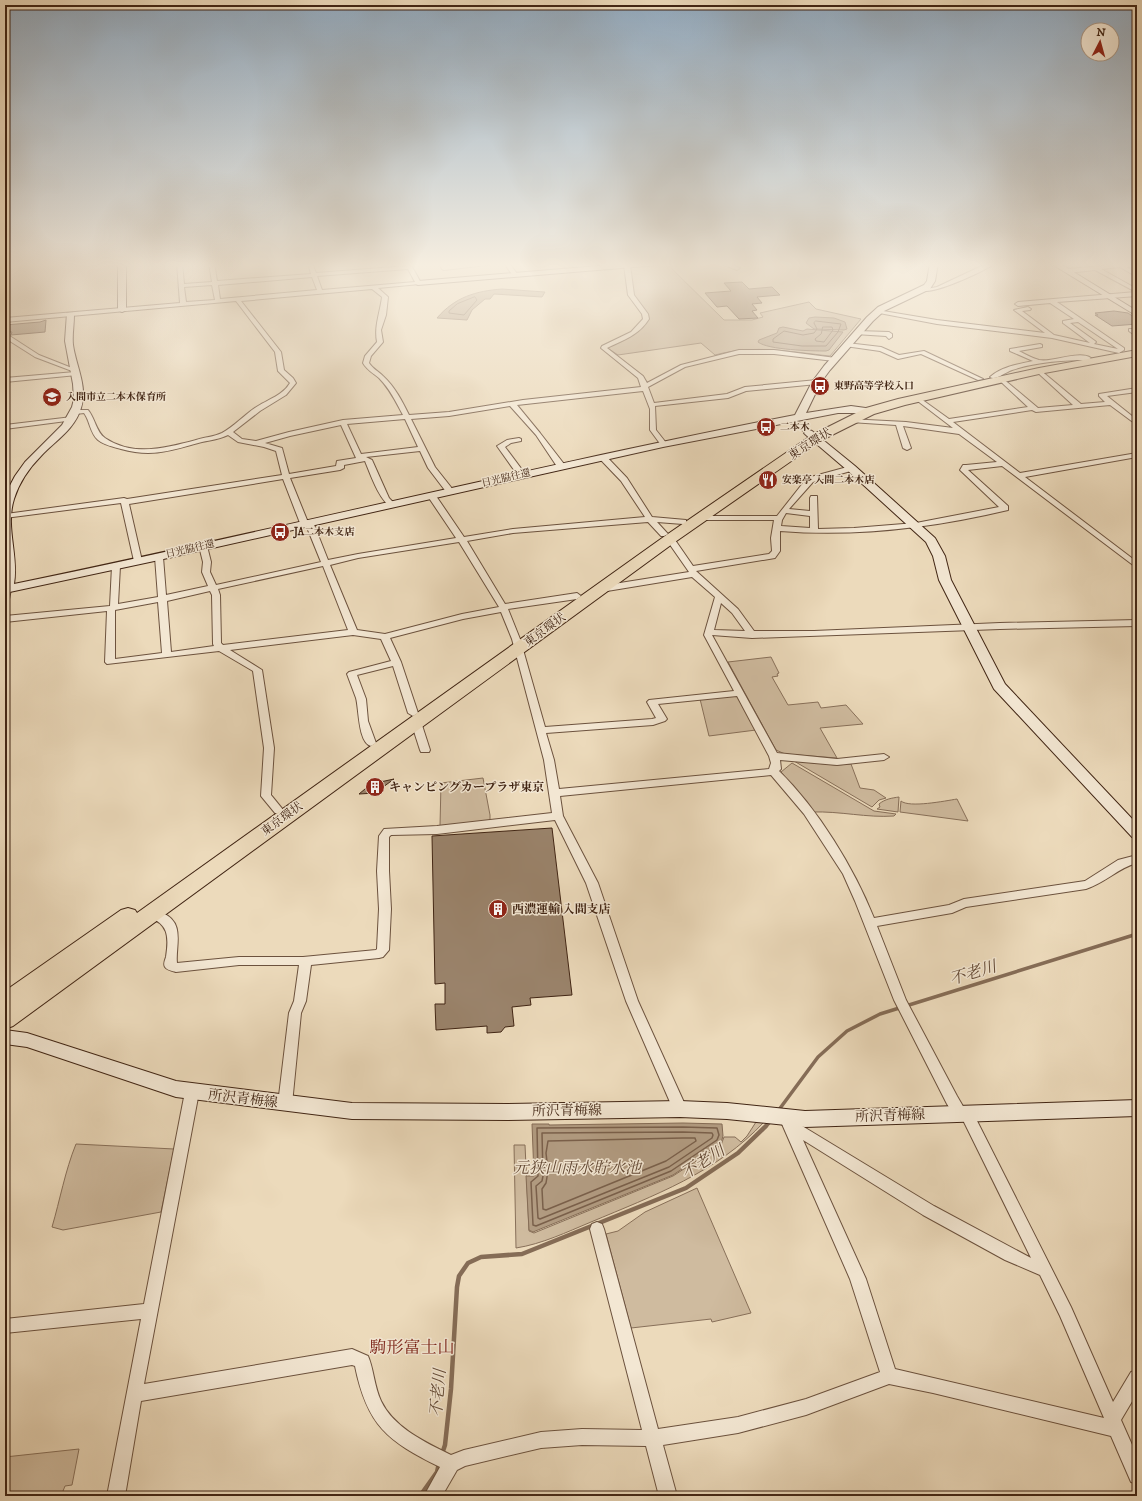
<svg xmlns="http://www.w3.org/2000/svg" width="1142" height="1501" viewBox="0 0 1142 1501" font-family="'IM FELL DW Pica','Noto Serif JP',serif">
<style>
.green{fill:#cfbb9f;stroke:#88705a}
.water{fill:#b29c82;stroke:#856c56}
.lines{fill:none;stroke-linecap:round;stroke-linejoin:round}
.shore-far1{stroke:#7a604b;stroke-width:1}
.shore{stroke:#7a604b;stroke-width:1.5}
.stream-far1{stroke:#856c56;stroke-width:3.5}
.stream{stroke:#856c56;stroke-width:4.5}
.building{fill:#9a836b;stroke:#412514}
.street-casing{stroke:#6c523e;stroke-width:2}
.secondary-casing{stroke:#412514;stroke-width:2}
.highway-casing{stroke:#412514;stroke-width:2}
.street{fill:#f3e7d3;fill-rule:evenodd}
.secondary{fill:#f3e7d3;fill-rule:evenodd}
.highway{fill:#ecdabb;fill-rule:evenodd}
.labels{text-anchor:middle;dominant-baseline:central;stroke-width:3;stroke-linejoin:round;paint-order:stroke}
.far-poi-label{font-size:10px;font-weight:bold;fill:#412514;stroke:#f3e7d3;text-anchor:start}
.far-street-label{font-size:10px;fill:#412514;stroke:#f3e7d3}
.street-label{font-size:12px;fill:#412514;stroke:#f3e7d3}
.poi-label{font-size:12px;font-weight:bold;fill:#412514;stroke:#f3e7d3;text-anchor:start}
.near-street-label{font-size:14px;fill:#412514;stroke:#f3e7d3}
.near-water-label{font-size:16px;font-style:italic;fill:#634935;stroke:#f3e7d3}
.near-quarter-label{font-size:17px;fill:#7a1f14;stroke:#f3e7d3}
</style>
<rect width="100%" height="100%" fill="#ecdabb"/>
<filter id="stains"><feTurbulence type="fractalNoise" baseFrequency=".005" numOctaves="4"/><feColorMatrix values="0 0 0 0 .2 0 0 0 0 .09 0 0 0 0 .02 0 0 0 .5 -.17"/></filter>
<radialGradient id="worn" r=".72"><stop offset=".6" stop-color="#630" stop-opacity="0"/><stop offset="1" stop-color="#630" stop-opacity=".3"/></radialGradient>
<!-- green -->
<g class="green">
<path d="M668,265L724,320H752L763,317L760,313L809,302L816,309L861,319L830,356C790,352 756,344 715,355L701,343L618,355L606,347C622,339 639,336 647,319L632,295L630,267Z"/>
<path d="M771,657L779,673L777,674L778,676L772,677L788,705L818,702L821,708L846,705L863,724L820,728L837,758L785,754L776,750L728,662Z"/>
<path d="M734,695L739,697L756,730L709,736L700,699Z"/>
<path d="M794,761L836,765L851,764L860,788L874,790L886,798L879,800L872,807Z"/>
<path d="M792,763L874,811L896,814L894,816C867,818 840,811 812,812L781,772Z"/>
<path d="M483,778L490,815V821L440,826L441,783Z"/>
<path d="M899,797L898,812L877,809L880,807L879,804C885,799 892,798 899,797Z"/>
<path d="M957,799L968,821L900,812L901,801C909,808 945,801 957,799Z"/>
<path d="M756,1122H764C718,1172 653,1196 591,1222C567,1232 542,1244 516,1248L514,1145H525L529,1231L534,1233L673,1176L721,1145L724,1137H735L741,1142L747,1136Z"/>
<path d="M76,1144L174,1149L161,1212L63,1230L52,1227C60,1200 65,1171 76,1144Z"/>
<path d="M697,1188L751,1313L712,1322L711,1319L631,1328L606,1234L618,1231L645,1212Z"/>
<path d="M79,1449L72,1485L65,1486L61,1496H5V1457Z"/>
</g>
<!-- water -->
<g class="water">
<path d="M502,289L545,292L542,297L494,294L490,299H485L472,310L467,320L437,318C455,297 476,291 502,289Z"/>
<path d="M815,317L834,318L845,322L847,329L844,330L814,329L806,323L809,318Z"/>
<path d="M783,327L803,331L807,329L843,332L829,350L826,351C812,351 768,350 758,342L759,340L777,333L779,328Z"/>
<path d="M683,1123L722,1124L723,1136L721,1143L673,1175L533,1232L529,1230L526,1176H534L532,1124H549V1125Z"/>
</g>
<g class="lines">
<!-- shore-far1 -->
<g class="shore-far1">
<path d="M475,297L477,300L464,315L449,313V311L457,304Z"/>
<path d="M816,321L841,324L838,332L826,346H802L773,342V339L784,331L803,335L814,333L817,329L814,323Z"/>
<path d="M823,327H832L833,330L824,342L816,341L815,339L821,334Z"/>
</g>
<!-- shore -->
<g class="shore">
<path d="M683,1127L717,1128L719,1135L717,1140L671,1171L536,1226L533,1225L531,1182L538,1176L537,1128Z"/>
<path d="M683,1132L712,1133L713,1135L712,1138L669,1167L540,1219L538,1218L536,1186L542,1181L543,1176L542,1133Z"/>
<path d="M683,1138H695L696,1141L666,1161L546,1210L543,1209L542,1189L546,1183L548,1171L546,1153L548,1141Z"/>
</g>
<!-- stream-far1 -->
<g class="stream-far1">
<path d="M778,1111L818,1057L847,1031L880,1014L1137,934"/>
<path d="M765,1127L771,1121"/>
</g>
<!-- stream -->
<g class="stream">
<path d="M442,1454L445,1445L451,1389L457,1287L459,1276L468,1263L481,1257L522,1254L686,1188L738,1153L766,1126"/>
<path d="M420,1496L437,1472L439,1463"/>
</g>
</g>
<!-- building -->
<g class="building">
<path d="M742,282L749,289L772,287L780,295L757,297L762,303L752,304L757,310L752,311L758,318L739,319L727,306L717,307L705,293L731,291L724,283Z"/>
<path d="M1114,311L1128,313L1137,319V324L1112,326L1095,315H1098L1095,313Z"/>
<path d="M46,320L45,332L11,335L12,332H5V325L40,322Z"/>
<path d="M394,779L375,793L359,794L371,784Z"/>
<path d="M552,828L572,995L530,998L531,1005L512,1007L514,1026L505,1027L501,1032L487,1033V1026L436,1030L435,1004H445V983L435,984L432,836Z"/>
</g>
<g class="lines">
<defs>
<g id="street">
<path d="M177,263H182L184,284L212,282L209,263H214L217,281L311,274L308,263H312L316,273L407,266L406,263H410L421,283L420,284L378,288L388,297L386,315L381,330L383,342L371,356L369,363C373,369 378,371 383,376C395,387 402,401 409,415L449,412L523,400L641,387L638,378L601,348L602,346L631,332L643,319L642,314L628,295L624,265L627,263L630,265L634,295L648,314L649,319C639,335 624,340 607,348L643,376L647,383L681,365L739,350H774L836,358L837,359L834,361L774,354H739L685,367L648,387L654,403L727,394L745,387L817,380L820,382L817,384L746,391L728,398L655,406L656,430L667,444L663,446L661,445L650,430V409L643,391L517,405L540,433L564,464L565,466L561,468H558L536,435L510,406L449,416L411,419L435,467L454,491L453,493H447L428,468L420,451L366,457L372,460L389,498L395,504L391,506C380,502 370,473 365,461L344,465V468L340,470L290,478L307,520H312L313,522L328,560L358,554L456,538L427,495L431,493H434L464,537L513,529L645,517L621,481L598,457L602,455H605L627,478L652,517L686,520V524H683L657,522L668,534L664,536H661L648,522L513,533L467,541L505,604L577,593L581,596L577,599L508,609L520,639L545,727L652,719L656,718L647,702L649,700L734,691L704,635L715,597L692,577L601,592L597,589L601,586L689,572L666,539L670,537H673L693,566L769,554L772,551L771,538L774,520H701L697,518L698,516H777L807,478L851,466L855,468L854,470L813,482L789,509L810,511V498L811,496H817L818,529L854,528L916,523L999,507L960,470L963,465H966L997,462L959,434L903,426L911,448L907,450L903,448L896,425L850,422L847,420L848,419L906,422L953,428L915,399V397L917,396L949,419L1028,407L999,380V378L1001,377L1038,408L1073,405L1037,372L1036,371L1039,369L1081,404L1105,402L1099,396V394L1137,388V392L1107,396L1137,420V425L1110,405L1036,412L1032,410L953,422L1020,473L1137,453V457L1025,477L1137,562V568L1002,466L968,470L1008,506V510C933,528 856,537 780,531V551L775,558L696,571L738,609L754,631H814L1000,623L1137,620V626L1000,629L752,638L712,635L777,753L837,759L884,754L889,757L884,760L837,765L780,760L781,769L779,771C818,809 854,868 874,918L949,905L964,899L1085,881L1118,860L1137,855V863C1118,868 1105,883 1086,889L966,907L952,913L877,926L906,1000L957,1096L964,1108L971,1109L1071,1307L1113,1402L1131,1372L1137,1370V1393L1121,1420L1137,1456V1484L1131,1482L1111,1436L933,1393L889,1384L806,1415L738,1433L663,1445L677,1496H659L646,1446L582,1445L541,1448L465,1466L457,1470L442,1496H424L440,1467C387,1441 367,1425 355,1366L352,1365L141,1401L125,1496H107L141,1319L5,1333V1319L144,1304L185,1092L187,1088L192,1087L197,1088L199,1092L144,1384L352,1349L368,1356C374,1370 374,1386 381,1401C394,1428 425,1442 451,1455L464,1450L541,1432L582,1429L642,1430L590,1229L592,1224L597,1222L602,1224L604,1229L658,1429L738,1417L806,1399L880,1372L850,1279L782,1124L784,1120L789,1118L934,1206L1031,1258L962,1118L955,1117L947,1104L894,1000L855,901L843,874L804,814L771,775L560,796L563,816L598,883L638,1001L687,1109L685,1113L680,1115L675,1113L673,1109L626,1001L586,883L555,820L437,834L391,835L389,837V871L391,909L389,950L383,957L379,958L311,965L306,1001L301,1013L292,1104L290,1108L285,1110L280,1108L278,1104L289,1013L294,1001L299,965H239L176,972C172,971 167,970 165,967C163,964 165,960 166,957C169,937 169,923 147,917L145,914L147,911C152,910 157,911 162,913C186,922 175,947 177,963L239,957H303L376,950L377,949L379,909L377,871L379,836L384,829L437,826L552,813L544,760L512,639L501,612L463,619L390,638L401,662L418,713L413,716L408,713L393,666L357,675L366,699L368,721L376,743L371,746C358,743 359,708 356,698C353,690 350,682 347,674L349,672L391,661L381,639L353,635L230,650L262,670L274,748L271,795L284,811L279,814L275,813L261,796L264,748L253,671L219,651L107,664L105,662L107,611L5,622V616L110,606L112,566L116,564L120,566L118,604L158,597L155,557L159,555L163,557L166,595L208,586L202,572L203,562L199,546L203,544L207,546L211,562L210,572L216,585L321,562L306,525H301L300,523L283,479L129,504L142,561L138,563L134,561L121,503L5,518L6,514L124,498L127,499L282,475L276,451L264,447L238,442L228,435C220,439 211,440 202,442C172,450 153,458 121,449C114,447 104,445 98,440C90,433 90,421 84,413L76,414L73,412L76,410H88C95,418 96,432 105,438C133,457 166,448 196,440C204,437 214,437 222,433C235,426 245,414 258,406C269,399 283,395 290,383L278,371L275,352L236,301L5,322V318L180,303ZM408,269L415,282L322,290L317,276ZM312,277L317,290L220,299L218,285ZM212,285L215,300L186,302L184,287ZM372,289L382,297C380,313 374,326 377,342L365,356L363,363C367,370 373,373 379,378C390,389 396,402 403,415L343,420L289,432L256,441L242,439L233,432L260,411L286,395L296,383L293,378L284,370L281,352L241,301ZM405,419L418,447L361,454L347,424ZM341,425L356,458L337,461L336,466L289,474L282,448L265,443L290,436ZM786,513L810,516V528L781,526L782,520ZM459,542L499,607L462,614L385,634L357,630L330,565L358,558ZM323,566L348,630L223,645L221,643L220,595L218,589ZM210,591L212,595L213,644L214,646L171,652L167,601ZM158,602L162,653L115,659V610ZM721,603L732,613L745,631L714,630ZM737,696L769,756L771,763L769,769L559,789L554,760L546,733L653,725L665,721L667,719L658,704ZM803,1140L923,1215L1005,1260L1040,1275L1060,1316L1104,1418L895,1369L866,1279Z"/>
<path d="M439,263H444L446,266L487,263H509L518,275L513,276L504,263L444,270L442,269Z"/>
<path d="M719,263H726L740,268L737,270Z"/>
<path d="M988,263H995C985,271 931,296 921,290L937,287Z"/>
<path d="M1137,263V266L1126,267L1137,273V277L1120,267L1101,269L1137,289V296L1057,302L1124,348V350L1119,353L1052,338L937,324L874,312L877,310L937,320L1045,333L1014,310L1028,307L1031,309L1030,310L1022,311L1054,335L1090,343L1063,323V321L1074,319L1050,303L1018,306L1015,304L1018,302L1136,292L1095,270L1068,273L1065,271L1068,269ZM1078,322L1118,349L1094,344L1096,342L1095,341L1070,323Z"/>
<path d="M1129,329H1133L1137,332V337L1129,331Z"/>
<path d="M857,331L889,332L892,334V337L889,339L886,336L855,334L854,333Z"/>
<path d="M5,333L39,355L77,370L72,371L35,357L5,338Z"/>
<path d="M847,343L881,347L899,355L924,351L983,379L978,380L921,354L898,359L880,351L845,346L844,345Z"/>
<path d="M1040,344L1042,345V347L1019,351C1025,354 1032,358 1039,360C1052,363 1079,350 1091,358L1088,360C1063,360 1036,362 1012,370C1006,372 995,381 990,377C1001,367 1018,364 1033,361L1010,351V349Z"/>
<path d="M75,372L78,374L77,375L5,382V378Z"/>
<path d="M72,417L74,418V420L5,429V425Z"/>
<path d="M789,418H793L811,432V434H807L789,420Z"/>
<path d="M519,438L521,439V441L511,443L505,447L526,475L522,477H519L497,446L507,440Z"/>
<path d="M5,587H10L11,589L9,599L5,602Z"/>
<path d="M416,719L421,722L430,750L429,752H421L420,750L411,722Z"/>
</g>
<g id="secondary">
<path d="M118,263H126V310L122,312L118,310Z"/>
<path d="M634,263H661L657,265L418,285L414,283L418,281Z"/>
<path d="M930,263H938L935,281L930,289L884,311L873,321L830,370L821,382L806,413L851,406L873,409L875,411L873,413H838L663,447L159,560L5,593V495L15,476L25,462L62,425L72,407L74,399L73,384L65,341L67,313H73L74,315C74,325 72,335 73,345C76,366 88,387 81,408C75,429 55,441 41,456C29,468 19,483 14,499C5,527 19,556 14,584C275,530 534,466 795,415L812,382L824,366L867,317L878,307L924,285L927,281Z"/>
<path d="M1050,263H1059L1137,311V316Z"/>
<path d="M809,430L812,431L855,466L935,538L945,556L951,580L1005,684L1137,824V838L1132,837L994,689L939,580L933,556L926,542L847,470L806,435L804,433L806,431Z"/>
<path d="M5,1030L27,1033L176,1081L352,1103L507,1104L680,1101L727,1103L805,1111L1137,1100V1116L805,1127L727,1119L680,1117L507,1120L352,1119L176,1097L27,1047L5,1044Z"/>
</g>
<path id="highway" d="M1137,350V356L1039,374L905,405L874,414L820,441L675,542L13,1026L5,1029V991L121,910L128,908L135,910L137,913L665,536L812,435L866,408L898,399L1039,368Z"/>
</defs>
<!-- street casing -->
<use href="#street" class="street-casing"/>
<!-- secondary casing -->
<use href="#secondary" class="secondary-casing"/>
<!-- highway casing -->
<use href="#highway" class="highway-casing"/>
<!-- street -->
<use href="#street" class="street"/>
<!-- secondary -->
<use href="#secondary" class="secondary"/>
<!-- highway -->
<use href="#highway" class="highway"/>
</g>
<!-- sky -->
<linearGradient id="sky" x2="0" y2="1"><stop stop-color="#92aabf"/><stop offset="0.56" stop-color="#f6eee0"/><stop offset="1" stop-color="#f6eee0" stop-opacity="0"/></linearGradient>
<rect width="1142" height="473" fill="url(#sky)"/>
<!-- icons -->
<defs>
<symbol id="bus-disc" viewBox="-11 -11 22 22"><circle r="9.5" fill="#8f2418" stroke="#f3e7d3"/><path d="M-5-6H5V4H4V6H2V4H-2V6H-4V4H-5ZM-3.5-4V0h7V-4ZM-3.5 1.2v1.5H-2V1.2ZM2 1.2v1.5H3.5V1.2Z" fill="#fff"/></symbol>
<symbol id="school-disc" viewBox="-11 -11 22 22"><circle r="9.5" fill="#8f2418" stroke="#f3e7d3"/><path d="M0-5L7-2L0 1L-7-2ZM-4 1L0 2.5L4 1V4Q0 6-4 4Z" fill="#fff"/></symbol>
<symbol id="restaurant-disc" viewBox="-11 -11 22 22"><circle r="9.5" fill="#8f2418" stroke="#f3e7d3"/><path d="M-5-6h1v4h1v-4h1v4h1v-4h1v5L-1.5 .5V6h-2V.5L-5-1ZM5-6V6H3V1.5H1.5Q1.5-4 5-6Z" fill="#fff"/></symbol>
<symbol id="building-disc" viewBox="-11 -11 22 22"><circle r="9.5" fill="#8f2418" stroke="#f3e7d3"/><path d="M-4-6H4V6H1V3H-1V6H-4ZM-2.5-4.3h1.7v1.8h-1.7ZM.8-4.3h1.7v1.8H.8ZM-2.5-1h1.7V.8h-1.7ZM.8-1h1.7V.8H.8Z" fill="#fff"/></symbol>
</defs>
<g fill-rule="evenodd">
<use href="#bus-disc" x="809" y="375" width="22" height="22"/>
<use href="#school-disc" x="41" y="386" width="22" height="22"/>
<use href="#bus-disc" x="755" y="416" width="22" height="22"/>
<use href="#restaurant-disc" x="757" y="469" width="22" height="22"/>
<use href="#bus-disc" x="269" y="521" width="22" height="22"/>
<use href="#building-disc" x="364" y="776" width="22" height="22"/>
<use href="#building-disc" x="487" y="898" width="22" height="22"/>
</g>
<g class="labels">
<!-- far-poi labels -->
<g class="far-poi-label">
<text x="834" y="386">東野高等学校入口</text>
<text x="66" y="397">入間市立二本木保育所</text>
<text x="780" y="427">二本木</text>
<text x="782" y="480">安楽亭 入間二本木店</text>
<text x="294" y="532">JA二本木支店</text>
</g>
<!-- far-street labels -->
<g class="far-street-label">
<text transform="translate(506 478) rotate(-13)">日光脇往還</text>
<text transform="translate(190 549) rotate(-13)">日光脇往還</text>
</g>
<!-- street labels -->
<g class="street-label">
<text transform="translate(810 444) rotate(-32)">東京環状</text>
<text transform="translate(545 630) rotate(-36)">東京環状</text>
<text transform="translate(282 819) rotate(-36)">東京環状</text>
</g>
<!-- poi labels -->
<g class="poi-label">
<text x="389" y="787">キャンピングカープラザ東京</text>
<text x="512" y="909">西濃運輸 入間支店</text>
</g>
<!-- near-street labels -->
<g class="near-street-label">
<text transform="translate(243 1099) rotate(7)">所沢青梅線</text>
<text transform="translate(567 1111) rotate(-1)">所沢青梅線</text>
<text transform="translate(890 1116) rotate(-2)">所沢青梅線</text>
</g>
<!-- near-water labels -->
<g class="near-water-label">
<text transform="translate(973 973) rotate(-17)">不老川</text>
<text transform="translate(703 1162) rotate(-33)">不老川</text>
<text x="577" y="1168">元狭山雨水貯水池</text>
<text transform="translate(438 1393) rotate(-85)">不老川</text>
</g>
<!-- near-quarter labels -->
<g class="near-quarter-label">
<text x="412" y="1348">駒形富士山</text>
</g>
</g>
<!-- margin -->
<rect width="1142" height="1501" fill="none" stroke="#ecdabb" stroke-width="20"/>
<rect x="6" y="6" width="1130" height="1489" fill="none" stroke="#412514" stroke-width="2"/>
<rect x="10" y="10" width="1122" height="1481" fill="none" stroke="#412514"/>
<!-- north arrow -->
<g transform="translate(1100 42) rotate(6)"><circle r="19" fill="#f3e7d3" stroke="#ac9987"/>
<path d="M0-3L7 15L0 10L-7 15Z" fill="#8f2418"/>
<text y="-6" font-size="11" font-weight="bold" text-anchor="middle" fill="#412514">N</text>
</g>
<rect width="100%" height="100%" filter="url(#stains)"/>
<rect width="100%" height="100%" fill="url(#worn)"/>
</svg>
